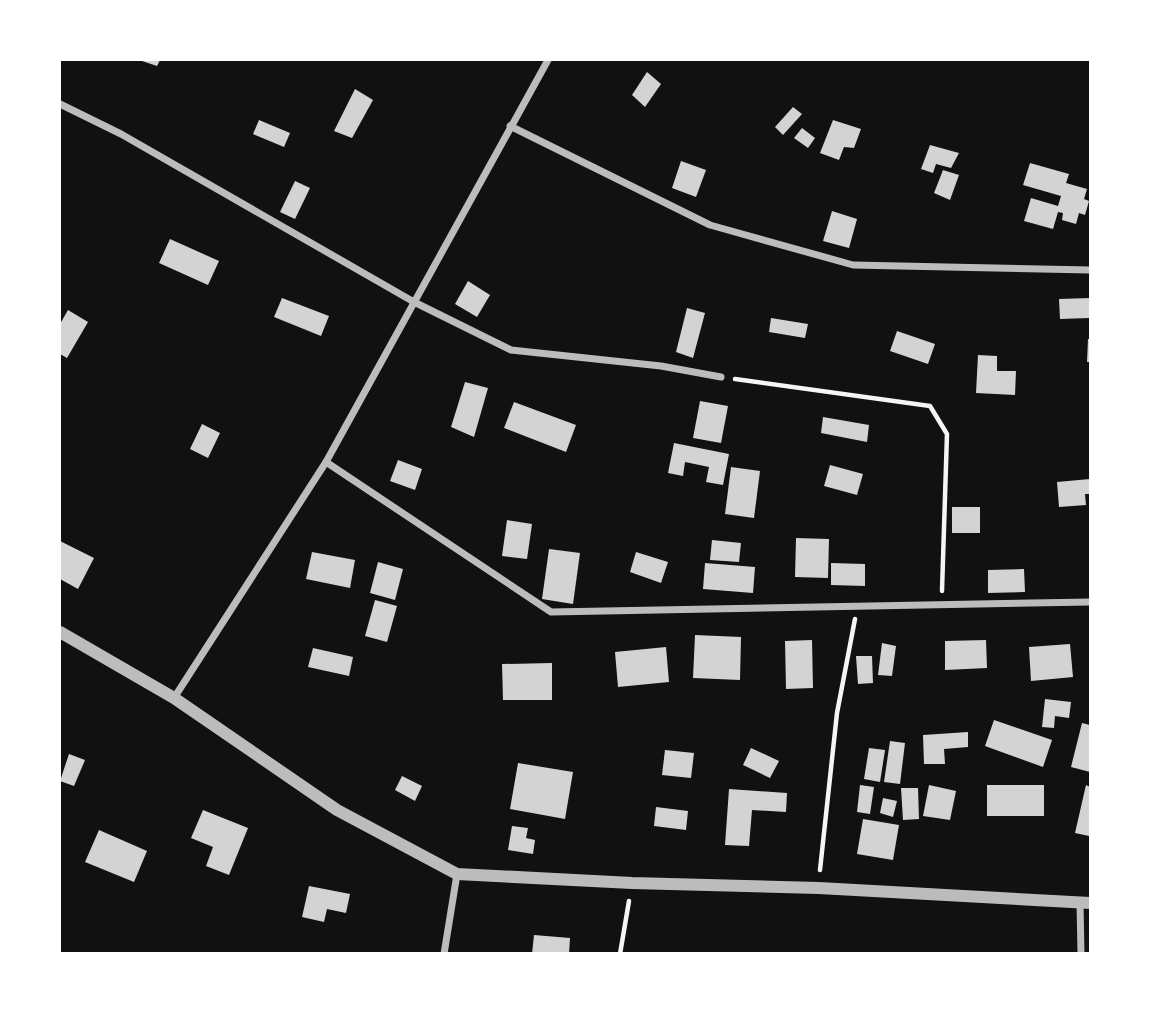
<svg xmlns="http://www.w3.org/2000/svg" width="1150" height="1013" viewBox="0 0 1150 1013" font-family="'Roboto Serif',serif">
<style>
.building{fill:#d3d3d3}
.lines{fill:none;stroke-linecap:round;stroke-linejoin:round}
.path{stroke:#f5f5f5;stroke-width:4.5}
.minor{stroke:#bcbcbc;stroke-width:7}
.tertiary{stroke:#bcbcbc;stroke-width:12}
</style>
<rect width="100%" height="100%" fill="#111"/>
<!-- building -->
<g class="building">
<path d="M139,60H160L157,66Z"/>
<path d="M647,72L661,84L645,107L632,95Z"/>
<path d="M355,89L373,100L352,138L334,131Z"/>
<path d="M793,107L802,114L783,135L775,127Z"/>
<path d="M259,120L290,133L284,147L253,134Z"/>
<path d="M833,120L861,129L854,148L844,147L839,160L820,153Z"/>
<path d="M802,128L815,138L808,148L794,138Z"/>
<path d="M930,145L959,153L951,168L936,164L933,173L921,169Z"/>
<path d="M681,161L706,170L696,197L672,188Z"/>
<path d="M1030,163L1069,174L1066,183L1087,189L1084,199L1089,201L1085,215L1079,213L1076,224L1062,220L1063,213L1058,212L1053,229L1024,221L1031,198L1058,206L1061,196L1023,185Z"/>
<path d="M943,170L959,175L950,200L934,193Z"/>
<path d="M295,181L310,188L295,219L280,212Z"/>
<path d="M832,211L857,219L849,248L823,241Z"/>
<path d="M170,239L219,261L208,285L159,263Z"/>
<path d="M468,281L490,295L477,317L455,304Z"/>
<path d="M282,298L329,316L321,336L274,317Z"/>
<path d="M1090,298V318L1060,319L1059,299Z"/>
<path d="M687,308L705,313L693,358L676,352Z"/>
<path d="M68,310L88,322L67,358L60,354V324Z"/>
<path d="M771,318L808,324L805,338L769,332Z"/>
<path d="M897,331L935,344L928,364L890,351Z"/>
<path d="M1088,339H1090V362H1087Z"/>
<path d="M978,355L997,356V371H1016L1015,395L976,393Z"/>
<path d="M465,382L488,388L474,437L451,427Z"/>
<path d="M700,401L728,406L721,443L693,438Z"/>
<path d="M514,402L576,425L566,452L504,428Z"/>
<path d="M823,417L869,425L867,442L821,433Z"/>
<path d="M202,424L220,433L208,458L190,449Z"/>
<path d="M674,443L729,454L723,485L706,482L709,467L685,462L683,476L668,473Z"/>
<path d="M398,460L422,469L415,490L390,481Z"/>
<path d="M830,465L863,474L857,495L824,486Z"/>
<path d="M731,467L760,471L754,518L725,514Z"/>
<path d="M1090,479V494H1085L1086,505L1059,507L1057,482Z"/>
<rect x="952" y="507" width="28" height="26"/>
<path d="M507,520L532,524L527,559L502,556Z"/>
<path d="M796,538L829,539L828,578L795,577Z"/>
<path d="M712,540L741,543L739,562L710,560Z"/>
<path d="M60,541L94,558L78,589L60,579Z"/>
<path d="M549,549L580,553L573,604L542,599Z"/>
<path d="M312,552L355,560L350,588L306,579Z"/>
<path d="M636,552L668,562L661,583L630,572Z"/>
<path d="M378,562L403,569L395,600L370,593Z"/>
<path d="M705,563L755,567L753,593L703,589Z"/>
<path d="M831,563L865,564V586L831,585Z"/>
<path d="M1024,569L1025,592L988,593V570Z"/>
<path d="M375,600L397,606L387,642L365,636Z"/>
<path d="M695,635L741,637L740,680L693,678Z"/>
<path d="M812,640L813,688L786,689L785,641Z"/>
<path d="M986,640L987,668L945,670V641Z"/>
<path d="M882,643L896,646L892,676L878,675Z"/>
<path d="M1070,644L1073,677L1031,681L1029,647Z"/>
<path d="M666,647L669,682L618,687L615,652Z"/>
<path d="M313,648L353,657L349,676L308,667Z"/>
<path d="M856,656H872L873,683L858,684Z"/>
<path d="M552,663V700H503L502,664Z"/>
<path d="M1045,699L1071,702L1069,718L1055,716L1054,728L1042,727Z"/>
<path d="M994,720L1052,740L1043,767L985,746Z"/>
<path d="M1082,723L1090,725V772L1071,767Z"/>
<path d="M968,732V747L944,749L945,764H924L923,735Z"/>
<path d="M890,741L905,743L900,784L884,782Z"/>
<path d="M751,748L779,761L770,778L743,765Z"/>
<path d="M869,748L885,750L880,782L864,779Z"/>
<path d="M665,750L694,753L691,778L662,775Z"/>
<path d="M69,754L85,760L74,786L60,781Z"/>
<path d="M518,763L573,772L565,819L510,809Z"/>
<path d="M402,776L422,786L415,801L395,790Z"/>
<path d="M860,785L874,787L870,814L857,812Z"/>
<path d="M929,785L956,791L950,820L923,816Z"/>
<rect x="987" y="785" width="57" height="31"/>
<path d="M1086,785L1090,787L1089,836L1075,833Z"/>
<path d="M901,788H918L919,819L903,820Z"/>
<path d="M729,789L787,793L786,812L752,810L749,846L725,845Z"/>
<path d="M883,798L897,801L893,817L880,813Z"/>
<path d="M656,807L688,811L686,830L654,826Z"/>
<path d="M203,810L248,828L229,875L206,866L213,847L191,838Z"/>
<path d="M863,819L899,825L893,860L857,854Z"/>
<path d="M512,826L528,828L526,838L535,840L533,854L508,850Z"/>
<path d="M99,830L147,851L134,882L85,862Z"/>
<path d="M309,886L350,894L346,913L327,909L324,922L302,917Z"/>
<path d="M534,935L570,938L569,954H532Z"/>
</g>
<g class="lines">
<!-- path -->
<g class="path">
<path d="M735,379L930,406L947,434L942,591"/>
<path d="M820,870L837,713L855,619"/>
<path d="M620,954L629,901"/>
</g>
<!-- minor -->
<g class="minor">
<path d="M60,104L121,134L414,302L511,350L661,366L721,377"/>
<path d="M510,126L710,225L853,265L1090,270"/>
<path d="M326,462L551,612L1090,602"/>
<path d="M174,698L326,462L548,60"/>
<path d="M1080,903L1081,954"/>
<path d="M444,954L457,874"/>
</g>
<!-- tertiary -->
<path class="tertiary" d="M60,632L174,698L337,810L457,874L632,883L819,888L1090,903"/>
</g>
<!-- border -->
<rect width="1150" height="1013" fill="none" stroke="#ffffff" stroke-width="122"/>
</svg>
